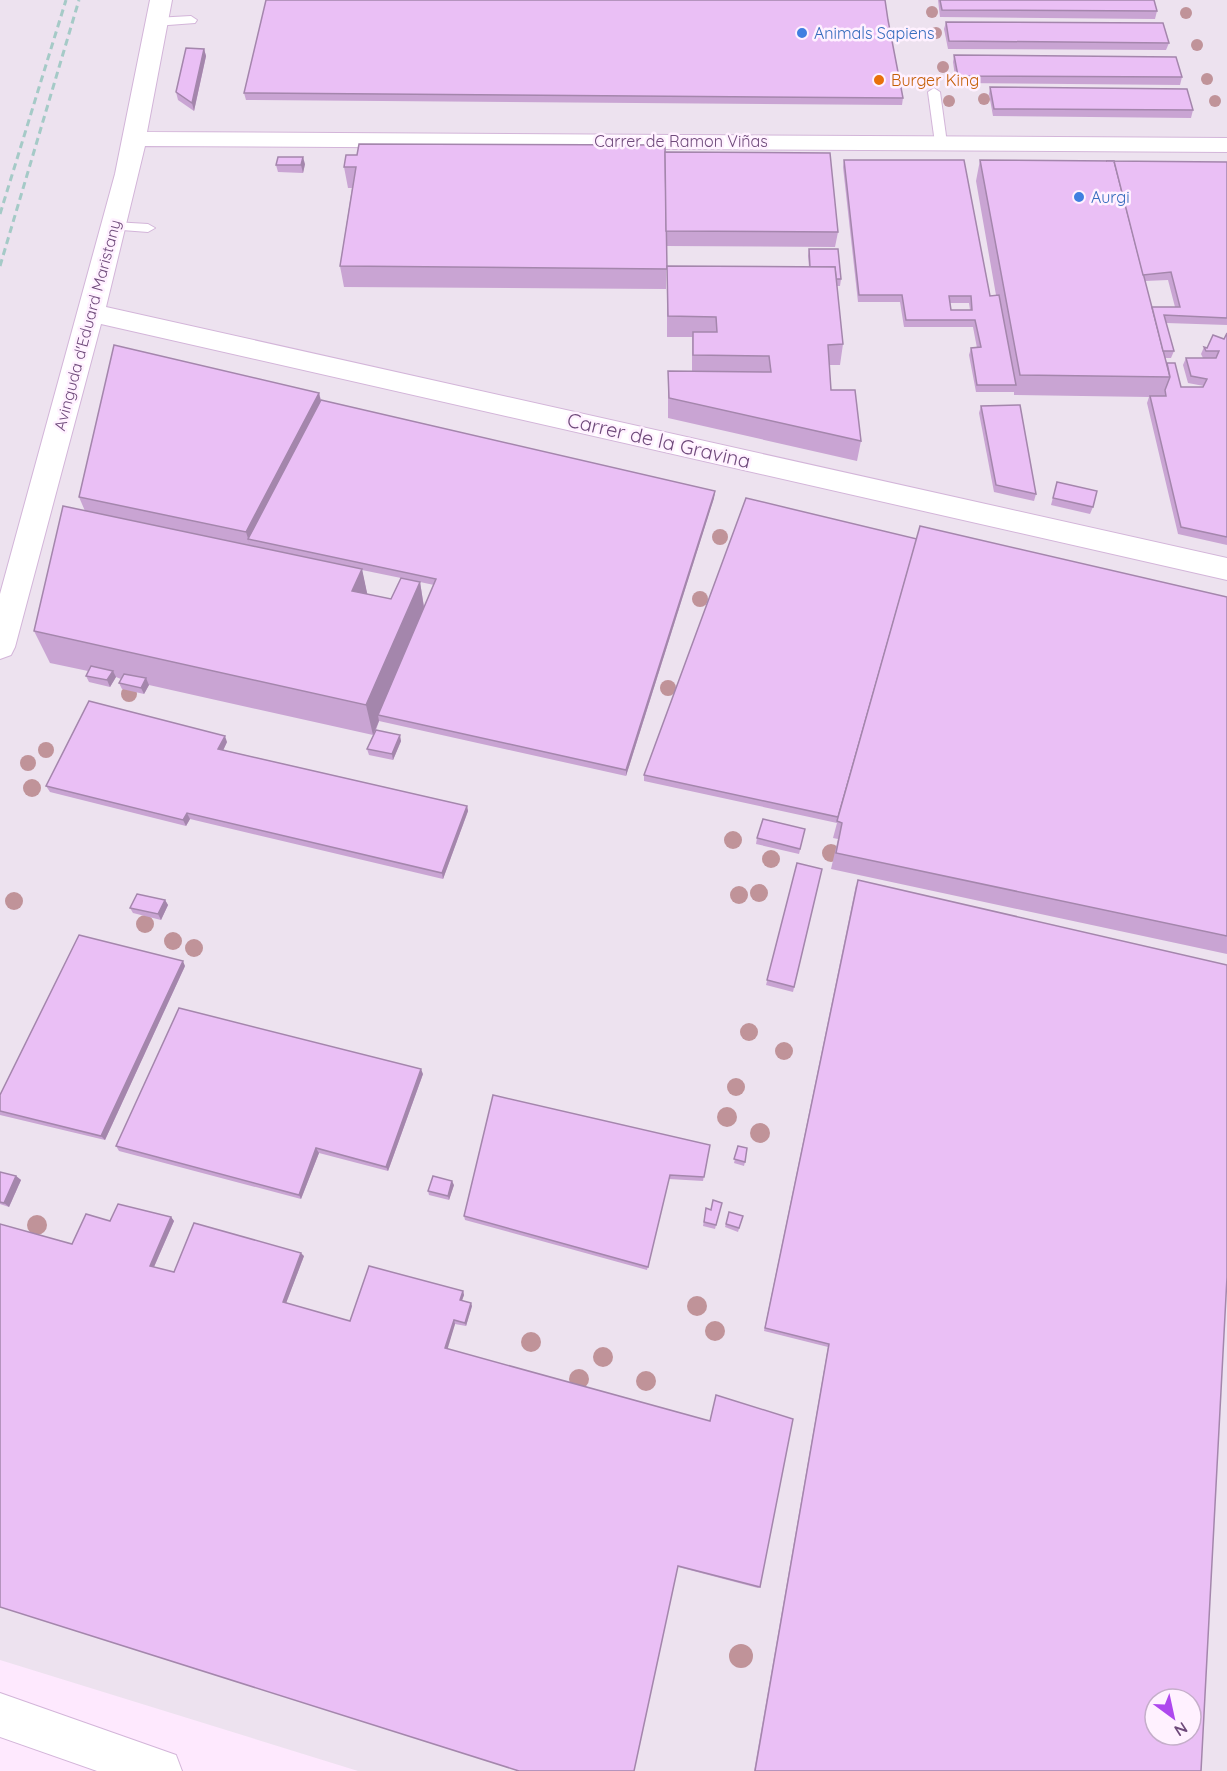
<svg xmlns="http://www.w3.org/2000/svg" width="1227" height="1771" viewBox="0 0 1227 1771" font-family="Quicksand,sans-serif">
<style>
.industrial{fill:#ede2ef;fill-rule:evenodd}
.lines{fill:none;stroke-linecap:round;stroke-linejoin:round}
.lane-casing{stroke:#d3b5d9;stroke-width:2}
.street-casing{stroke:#d3b5d9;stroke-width:2}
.lane{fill:#fff;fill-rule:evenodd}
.street{fill:#fff;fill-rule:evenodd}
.rail{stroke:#a5cac7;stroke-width:3;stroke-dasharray:7 4.5;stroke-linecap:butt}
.tree{fill:#c09399}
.wall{fill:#c9a4d3;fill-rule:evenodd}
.shaded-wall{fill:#a486ac}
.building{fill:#eabff5;stroke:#a486ac;stroke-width:1.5;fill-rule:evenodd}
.shop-dot{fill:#3f7fe0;stroke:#fff1ff;stroke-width:2}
.food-dot{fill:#e8710a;stroke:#fff1ff;stroke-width:2}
.labels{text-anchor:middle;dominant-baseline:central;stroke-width:5;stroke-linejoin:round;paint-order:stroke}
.far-shop-label{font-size:16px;fill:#366cbe;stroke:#fff1ff;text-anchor:start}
.far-food-label{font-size:16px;fill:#c56008;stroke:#fff1ff;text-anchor:start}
.far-street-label{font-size:16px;fill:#6f4a7b;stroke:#fff1ff}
.street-label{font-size:20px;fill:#6f4a7b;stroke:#fff1ff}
</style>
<rect width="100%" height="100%" fill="#fee9fe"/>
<!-- industrial -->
<path class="industrial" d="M0,0H1227V1771H358L0,1660ZM1155,1699H1191V1735H1155Z"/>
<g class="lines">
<defs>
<g id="lane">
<path d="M191,16L197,20L195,23L155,26L149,22L155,18Z"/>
<path d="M934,88L940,92L947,143L941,147L935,143L928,92Z"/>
<path d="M114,222L148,224L155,228L148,232L109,229L107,226Z"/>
</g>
<g id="street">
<path d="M150,0H172L147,132L1227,138V152L145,146L106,307L1227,558V580L101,324L15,647L11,655L0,659V594L115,174Z"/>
<path d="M0,1693L176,1755L182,1771H97L0,1737Z"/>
</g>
</defs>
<!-- lane casing -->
<use href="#lane" class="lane-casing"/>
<!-- street casing -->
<use href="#street" class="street-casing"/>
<!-- lane -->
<use href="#lane" class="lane"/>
<!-- street -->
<use href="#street" class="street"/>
<!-- rail -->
<g class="rail">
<path d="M0,214L66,0"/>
<path d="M0,266L79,0"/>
</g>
</g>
<!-- trees -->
<g class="tree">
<circle cx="932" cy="12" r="6"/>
<circle cx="1186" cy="13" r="6"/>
<circle cx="936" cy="33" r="6"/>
<circle cx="1197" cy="45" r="6"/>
<circle cx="943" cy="67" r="6"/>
<circle cx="1207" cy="79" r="6"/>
<circle cx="984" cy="99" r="6"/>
<circle cx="949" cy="101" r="6"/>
<circle cx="1215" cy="101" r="6"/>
<circle cx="720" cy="537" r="8"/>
<circle cx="700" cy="599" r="8"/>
<circle cx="668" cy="688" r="8"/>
<circle cx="129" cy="694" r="8"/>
<circle cx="46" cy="750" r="8"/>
<circle cx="28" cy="763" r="8"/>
<circle cx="32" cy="788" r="9"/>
<circle cx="733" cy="840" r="9"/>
<circle cx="831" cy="853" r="9"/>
<circle cx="771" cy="859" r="9"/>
<circle cx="759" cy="893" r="9"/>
<circle cx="739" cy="895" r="9"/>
<circle cx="14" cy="901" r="9"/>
<circle cx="145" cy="924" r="9"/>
<circle cx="173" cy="941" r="9"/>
<circle cx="194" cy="948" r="9"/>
<circle cx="749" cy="1032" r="9"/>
<circle cx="784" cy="1051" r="9"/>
<circle cx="736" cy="1087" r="9"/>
<circle cx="727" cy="1117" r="10"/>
<circle cx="760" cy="1133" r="10"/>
<circle cx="37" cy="1225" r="10"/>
<circle cx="697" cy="1306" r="10"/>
<circle cx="715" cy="1331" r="10"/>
<circle cx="531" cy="1342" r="10"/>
<circle cx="603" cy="1357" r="10"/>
<circle cx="579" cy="1379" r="10"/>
<circle cx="646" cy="1381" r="10"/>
<circle cx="741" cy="1656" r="12"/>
</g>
<!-- wall -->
<g class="wall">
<path d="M938,0H1154L1157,11L1155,19L940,17Z"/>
<path d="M888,20L903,98L902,105L246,100L244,93Z"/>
<path d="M946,22L1169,43L1166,50L948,49L944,29Z"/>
<path d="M204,49L206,56L194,111L178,100L176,92Z"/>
<path d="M954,55L1182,77L1180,85L956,83L953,62Z"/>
<path d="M990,87L1193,110L1191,118L993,116L989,94Z"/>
<path d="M665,152L838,232L835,247L666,246V289L344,287L340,266L352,188H348L344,167Z"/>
<path d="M844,160L990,296L996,295L976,181L980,160L1227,162V325L1166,323L1174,351L1171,358H1165L1167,363L1181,387H1203L1204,386L1188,383L1183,365L1186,358H1203L1201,354L1204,347L1207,348L1224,339L1227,333V545L1178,534L1147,403L1149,397L1014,395V392H976L969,355L971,348H977L973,327H904L900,302H858L843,167ZM1168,280L1175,307H1152L1145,281ZM950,303H969L970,310H951Z"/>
<path d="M305,164L303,173L278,172L276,165Z"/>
<path d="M809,249L841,279L840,286H837L843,344L840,365H829L831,390L861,441L857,461L668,418V371H692V337H667V266L809,267L808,256Z"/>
<path d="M319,393L321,400L715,491L714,498L626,776L379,721L376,730L401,741L393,760L369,755L367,749L373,735L149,685L144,694L122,689L119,683L121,679L116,677L110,687L89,682L86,676L88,671L50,663L34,631L85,511L79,497ZM362,570L401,578L391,599L367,594ZM420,582L434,585L424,607Z"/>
<path d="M981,406L1036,494L1034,501L994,492L979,413Z"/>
<path d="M1057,482L1093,507L1090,514L1051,505Z"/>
<path d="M917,539L1227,597V954L831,869L838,839L833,838L837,823L644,781V775Z"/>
<path d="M227,742L223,750L467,806L468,811L443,879L190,819L186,826L50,792L46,786Z"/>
<path d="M805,829L799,854L756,844L757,838Z"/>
<path d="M797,863L822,869L793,992L766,985Z"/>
<path d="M856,885L1201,1771H754L828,1347L764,1331Z"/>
<path d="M165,900L168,905L161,920L133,913L130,908Z"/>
<path d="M185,966L105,1140L0,1115V1095Z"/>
<path d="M423,1074L388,1171L319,1153L301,1199L119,1151L116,1146Z"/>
<path d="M710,1145L703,1181L669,1179L647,1270L465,1220L464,1216Z"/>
<path d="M738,1146L745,1162L744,1166L734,1163Z"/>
<path d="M0,1172L16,1176L21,1180L9,1207L0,1204Z"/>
<path d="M454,1185L449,1200L429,1195L428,1191Z"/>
<path d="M722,1203L715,1229L703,1226L706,1208L711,1210Z"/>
<path d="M729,1212L743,1216L738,1232L725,1227Z"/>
<path d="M171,1217L174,1221L154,1267L174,1272L304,1256L286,1303L350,1321L463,1291L464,1295L462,1300L472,1306L466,1326L455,1324L447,1348L760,1587L758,1588L678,1567L72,1244L110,1221Z"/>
</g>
<!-- shaded-wall -->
<g class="shaded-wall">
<path d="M204,49L206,56L194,111L192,103Z"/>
<path d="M303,157L305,164L303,173L301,165Z"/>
<path d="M319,393L322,407L248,539L250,545L246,532Z"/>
<path d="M715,491L714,498L626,776V770Z"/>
<path d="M362,569L369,602L352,591Z"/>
<path d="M420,582L425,614L378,715L379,721L373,735L366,705Z"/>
<path d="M113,671L116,677L110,687L107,680Z"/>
<path d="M146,678L149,685L144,694L141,688Z"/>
<path d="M400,735L401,741L393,760L392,754Z"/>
<path d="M225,736L227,742L221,755L218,749Z"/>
<path d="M467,806L468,811L443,879L442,873Z"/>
<path d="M187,813L190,819L186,826L183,820Z"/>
<path d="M165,900L168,905L161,920L158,914Z"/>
<path d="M183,961L185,966L105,1140L101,1136Z"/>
<path d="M421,1069L423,1074L388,1171L386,1167Z"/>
<path d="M316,1148L319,1153L301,1199L299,1195Z"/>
<path d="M16,1176L21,1180L9,1207L4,1203Z"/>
<path d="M452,1181L454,1185L449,1200L448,1196Z"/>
<path d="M171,1217L174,1221L153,1269L150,1266Z"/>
<path d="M301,1253L304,1256L285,1306L283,1302Z"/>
<path d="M463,1291L464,1295L461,1303L460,1300Z"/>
<path d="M471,1303L472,1306L466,1326L465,1323Z"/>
<path d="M454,1320L455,1324L447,1351L445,1348Z"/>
</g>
<!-- building -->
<g class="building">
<path d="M266,0H885L888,20L903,98L244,93Z"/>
<path d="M940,0H1154L1157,11L942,10Z"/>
<path d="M946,22L1163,23L1169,43L949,41Z"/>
<path d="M186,48L204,49L192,103L176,92Z"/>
<path d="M954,55L1176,57L1182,77L958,76Z"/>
<path d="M990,87L1187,89L1193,110L994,109Z"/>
<path d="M359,144L665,145L667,269L340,266L356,167H344L346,155H357Z"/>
<path d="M665,152L830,153L838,232L666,231Z"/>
<path d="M278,157H303L301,165H276Z"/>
<path d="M844,160H964L990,296L999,295L1016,385H977L971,348L981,347L975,320H906L902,295H859ZM949,296H971L972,310H951Z"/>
<path d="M980,160L1114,161L1170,377L1020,375Z"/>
<path d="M1106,161L1227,162V318L1164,315L1174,351H1163L1152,307H1180L1171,272L1143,275L1114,161Z"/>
<path d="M809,249H838L841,279H836L835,267H810Z"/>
<path d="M667,266L835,267L843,344L828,345L831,390H855L861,441L669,398L668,371L771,372L769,356L693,355V332H717L716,317L668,316Z"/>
<path d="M1227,333V537L1181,527L1150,396H1166L1165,390L1170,377L1167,363H1175L1181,387H1203L1207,379L1191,376L1186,358H1216L1219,351H1206L1204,347L1207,348L1213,335L1224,339Z"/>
<path d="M114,345L319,393L246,532L79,497Z"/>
<path d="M321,400L715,491L626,770L378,715L436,579L248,539Z"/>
<path d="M1020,405L1036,494L996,485L981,406Z"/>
<path d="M1057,482L1097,491L1093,507L1053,498Z"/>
<path d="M746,498L917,539L838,817L644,775Z"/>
<path d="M63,506L362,569L352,591L391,599L401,578L420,582L366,705L34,631Z"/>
<path d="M920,526L1227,597V936L836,853L842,823L837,821Z"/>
<path d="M91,666L113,671L107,680L86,676Z"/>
<path d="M124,674L146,678L141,688L119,683Z"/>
<path d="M89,701L225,736L218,749L467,806L442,873L187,813L183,820L46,786Z"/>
<path d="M376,730L400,735L392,754L367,749Z"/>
<path d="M763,819L805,829L800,849L757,838Z"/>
<path d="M797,863L822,869L794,987L767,980Z"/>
<path d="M858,880L1227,965V1277L1201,1771H755L829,1344L765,1328ZM1155,1699H1191V1735H1155Z"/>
<path d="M137,894L165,900L158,914L130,908Z"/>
<path d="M79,935L183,961L101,1136L0,1111V1095Z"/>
<path d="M179,1008L421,1069L386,1167L316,1148L299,1195L116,1146Z"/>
<path d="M493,1095L710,1145L704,1177L670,1175L648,1267L464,1216Z"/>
<path d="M738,1146L747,1148L745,1162L734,1159Z"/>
<path d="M0,1172L16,1176L4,1203L0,1202Z"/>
<path d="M433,1176L452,1181L448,1196L428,1191Z"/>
<path d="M713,1200L722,1203L716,1225L704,1222L706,1208L711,1210Z"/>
<path d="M118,1204L171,1217L150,1266L174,1272L194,1223L301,1253L283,1302L350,1321L369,1266L463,1291L460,1300L471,1303L465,1323L454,1320L445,1348L710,1421L716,1395L793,1419L760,1587L678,1566L634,1771H519L0,1607V1224L72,1244L86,1214L110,1221Z"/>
<path d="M729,1212L743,1216L739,1228L726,1224Z"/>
</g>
<!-- markers -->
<g class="shop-dot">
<circle cx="802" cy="33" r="6"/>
<circle cx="1079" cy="197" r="6"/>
</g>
<circle class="food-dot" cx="879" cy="80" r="6"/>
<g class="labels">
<!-- far-shop labels -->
<g class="far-shop-label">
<text x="814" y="33">Animals Sapiens</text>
<text x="1091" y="197">Aurgi</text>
</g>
<!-- far-food labels -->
<g class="far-food-label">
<text x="891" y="80">Burger King</text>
</g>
<!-- far-street labels -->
<g class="far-street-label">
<text x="681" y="141">Carrer de Ramon Viñas</text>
<text transform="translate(87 325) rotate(-75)">Avinguda d'Eduard Maristany</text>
</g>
<!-- street labels -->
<g class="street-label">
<text transform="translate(659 440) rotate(13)">Carrer de la Gravina</text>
</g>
</g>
<!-- north arrow -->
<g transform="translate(1173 1717) rotate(147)"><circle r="28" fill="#fff1ff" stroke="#c5aeca" stroke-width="1.5"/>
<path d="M0-4.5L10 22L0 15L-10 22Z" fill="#ae48ee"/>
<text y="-9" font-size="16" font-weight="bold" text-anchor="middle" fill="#6f4a7b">N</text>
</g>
</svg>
